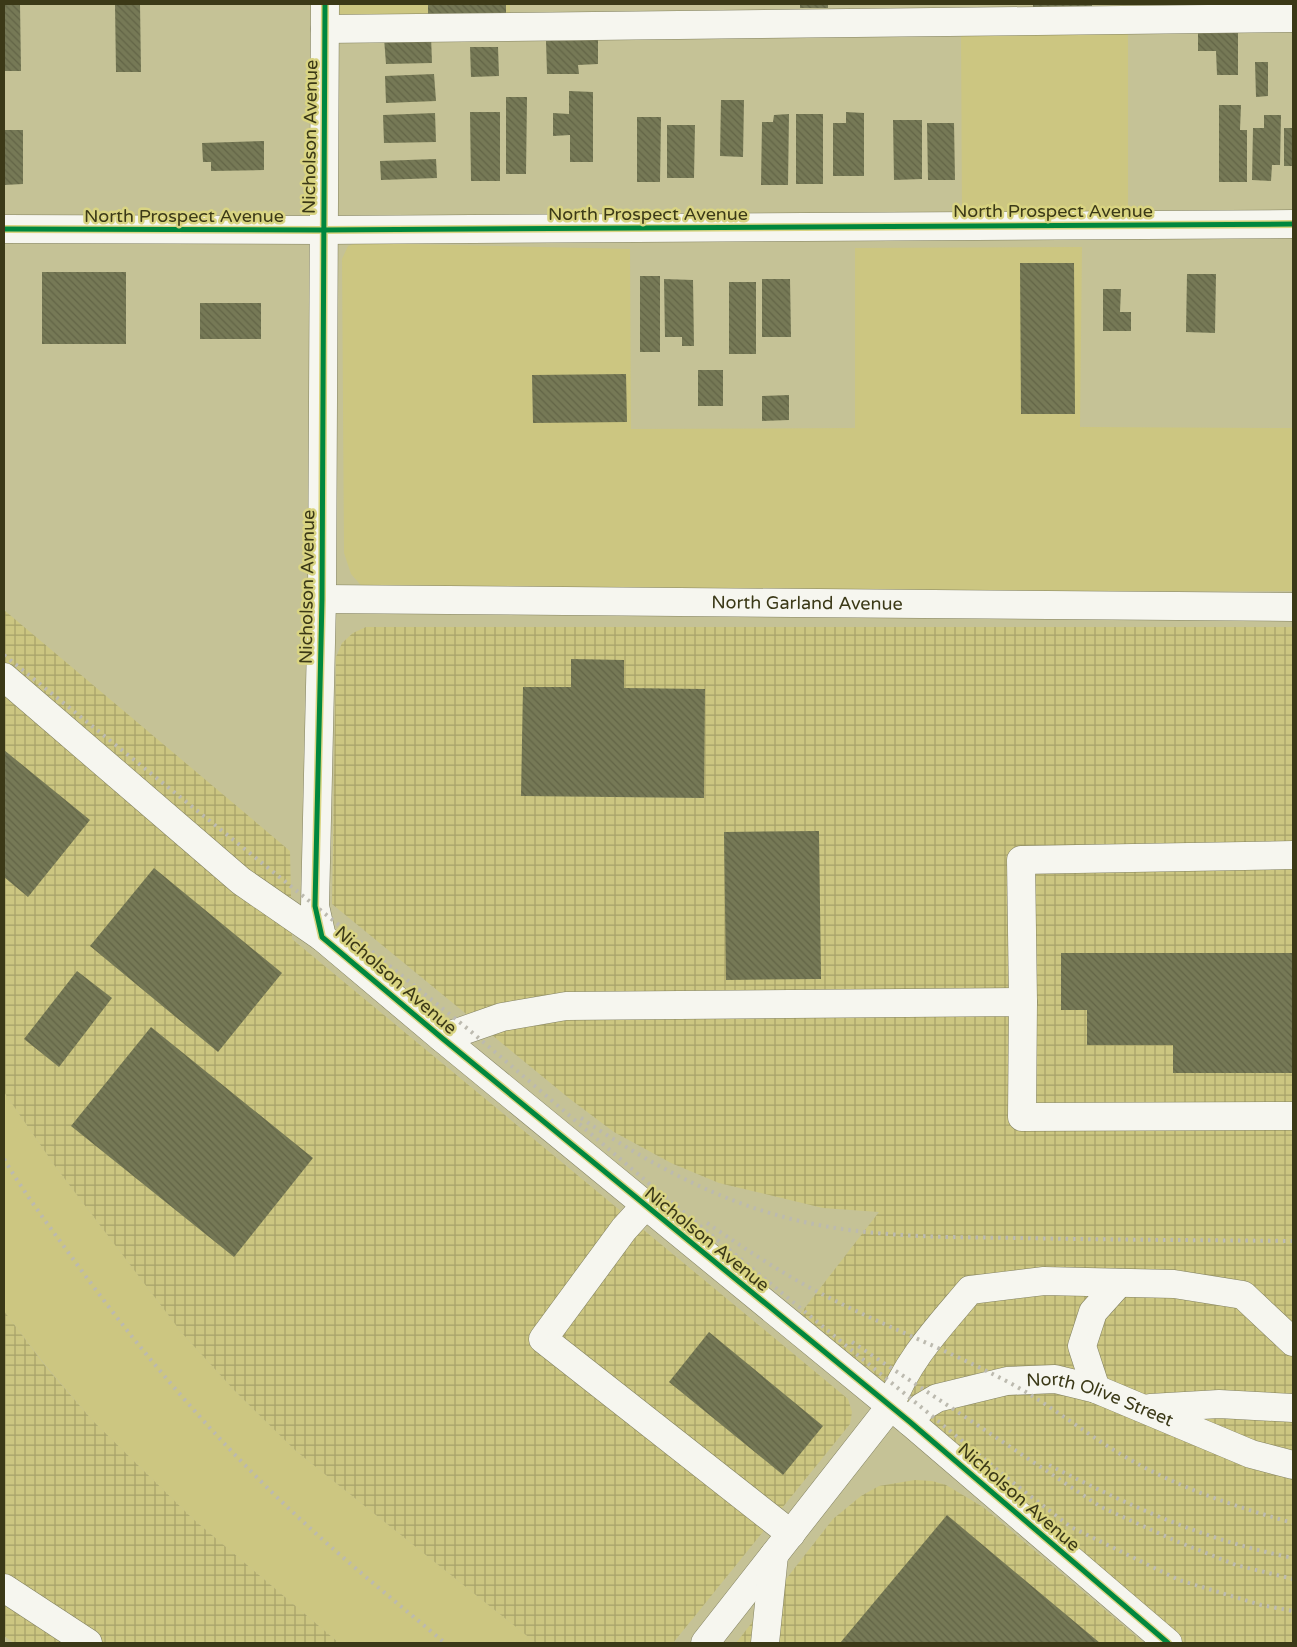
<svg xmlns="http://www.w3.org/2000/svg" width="1297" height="1647" viewBox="0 0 1297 1647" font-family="'Varela Round',sans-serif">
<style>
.built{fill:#ccc681}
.industrial{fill:url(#industrial-grid)}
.building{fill:url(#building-back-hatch)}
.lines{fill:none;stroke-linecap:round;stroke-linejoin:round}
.minor-casing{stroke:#828161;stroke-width:29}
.minor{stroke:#f6f6ef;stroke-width:28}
.rail{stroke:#bcbaaf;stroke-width:4;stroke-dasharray:2.5 5;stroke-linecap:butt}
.cycleway-casing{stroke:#d9d482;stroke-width:8}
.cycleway{stroke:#00873e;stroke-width:5}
.labels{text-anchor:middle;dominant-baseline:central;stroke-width:5;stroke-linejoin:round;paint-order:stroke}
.street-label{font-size:18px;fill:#3b3917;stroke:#d9d482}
</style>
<defs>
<pattern id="industrial-grid" width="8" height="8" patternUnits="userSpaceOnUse" patternTransform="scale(1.25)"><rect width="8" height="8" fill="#ccc681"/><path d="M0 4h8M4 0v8" fill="none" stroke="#a7a269"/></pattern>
<pattern id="building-back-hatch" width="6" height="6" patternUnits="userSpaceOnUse" patternTransform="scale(1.25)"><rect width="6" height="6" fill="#767956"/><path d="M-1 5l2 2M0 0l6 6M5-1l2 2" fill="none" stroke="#626446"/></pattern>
</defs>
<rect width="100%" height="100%" fill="#c5c296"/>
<!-- built -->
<g class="built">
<path d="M339,4H510V21L338,23Z"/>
<path d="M961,27H1128V213L962,214Z"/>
<path d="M356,243L630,249L631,429L855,428V248L1082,247L1080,427L1293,428V591L376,594L366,591L351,574L344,553L342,259L348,246Z"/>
<path d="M4,1092L55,1166L182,1333L234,1390L296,1451L536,1643H339L193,1519L93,1421L46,1366L4,1311Z"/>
</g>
<!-- industrial -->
<g class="industrial">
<path d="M4,610L290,851L292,939L848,1399L852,1412L850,1424L673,1643H536L296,1451L234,1390L182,1333L55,1166L4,1092Z"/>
<path d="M366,627H1293V1643H1170L787,1331L879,1212L823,1208L719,1183L671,1163L614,1132L570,1099L332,904L336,657L342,643L353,633Z"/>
<path d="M4,1311L46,1367L93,1421L193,1519L339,1643H14L4,1636Z"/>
<path d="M915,1480L932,1481L946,1485L983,1507L1144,1643H736L833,1519L861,1496L879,1486Z"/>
</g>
<!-- building -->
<g class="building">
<path d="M4,4H20L21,71H4Z"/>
<path d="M115,4H140L141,72H116Z"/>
<rect x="428" y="4" width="78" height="11"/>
<rect x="800" y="4" width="28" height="4"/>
<path d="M1033,4H1092V6L1033,7Z"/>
<path d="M1198,28H1238V75H1217L1216,51H1198Z"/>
<path d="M431,36L432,63L386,64L384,38Z"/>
<path d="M598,40V64L578,65L579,74H547L546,41Z"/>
<path d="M470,47H498L499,76L471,77Z"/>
<path d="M1255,62H1268V96L1256,97Z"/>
<path d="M434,74L436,101L386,103L385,76Z"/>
<path d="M569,91L593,92V162H570V135L553,136V113L569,114Z"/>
<path d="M506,97H527L526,174H506Z"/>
<path d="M721,100H744L743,157L720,156Z"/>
<path d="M1219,105H1241L1240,130H1247V182H1219Z"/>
<path d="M470,112H500V181H471Z"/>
<path d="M846,112L864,113V176H833V123H846Z"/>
<path d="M435,113L436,142L384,143L383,115Z"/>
<path d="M789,114L788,185H761L762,122H773L774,115Z"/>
<rect x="796" y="114" width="27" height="70"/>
<path d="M1264,115H1281L1280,165H1272L1271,181L1252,180L1253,128H1264Z"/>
<path d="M637,117H661L660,182H637Z"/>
<path d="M893,120H922V179L894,180Z"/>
<path d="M927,123H954L955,180H928Z"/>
<path d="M667,125H695L694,178H667Z"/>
<rect x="1284" y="128" width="9" height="38"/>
<path d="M4,130H23V184L4,185Z"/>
<path d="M264,141V170L211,171V162H203L202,143Z"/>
<path d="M436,159L437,178L381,180L380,161Z"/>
<path d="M1020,263H1074L1075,414H1021Z"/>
<rect x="42" y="272" width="84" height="72"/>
<path d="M1187,274H1216L1215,333L1186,332Z"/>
<rect x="640" y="276" width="20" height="76"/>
<path d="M664,279L693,280L694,346H682V337H665Z"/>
<path d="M762,279H790L791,337H762Z"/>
<rect x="729" y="282" width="27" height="72"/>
<path d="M1103,289H1121L1120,312H1131V331H1103Z"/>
<rect x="200" y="303" width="61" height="36"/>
<rect x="698" y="370" width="25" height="36"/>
<path d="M626,374L627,422L533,423L532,375Z"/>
<path d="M789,395V420L762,421V396Z"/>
<path d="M571,659L624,660V688L705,689L704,798L521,796L523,687H571Z"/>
<path d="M4,750L90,820L28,897L4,877Z"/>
<path d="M819,831L821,979L726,980L724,832Z"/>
<path d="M154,868L282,973L218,1052L90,946Z"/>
<path d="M1061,953H1293V1073H1173V1045H1087V1010H1061Z"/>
<path d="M77,971L112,998L59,1067L24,1039Z"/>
<path d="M151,1027L313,1158L234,1257L71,1126Z"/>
<path d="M709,1332L823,1426L783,1475L669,1382Z"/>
<path d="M947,1515L1100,1643H840Z"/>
</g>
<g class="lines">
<defs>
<g id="minor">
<path d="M325,4L322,599L315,906L322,937L442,1038L910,1422L1168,1643"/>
<path d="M325,29L1293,18"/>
<path d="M4,229L322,230L1293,224"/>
<path id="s1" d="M322,599L1293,607"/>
<path d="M4,677L241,881L322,937"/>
<path d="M1023,1002L1021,860L1293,855"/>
<path d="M442,1038L502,1017L566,1006L1023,1002L1022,1117L1293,1116"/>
<path d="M645,1206L624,1229L543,1339L791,1534"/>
<path d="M1096,1389L1082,1346L1093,1312L1119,1283"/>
<path d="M1150,1408L1219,1404L1293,1408"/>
<path id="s2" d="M910,1422L922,1407L937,1398L1007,1381L1055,1379L1096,1389L1251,1454L1293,1465"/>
<path d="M4,1588L88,1643"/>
<path d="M705,1643L890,1407C906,1361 939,1327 970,1290L1044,1281L1174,1284L1243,1295L1293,1342"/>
<path d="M765,1643L774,1555"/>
</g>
</defs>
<!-- minor casing -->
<use href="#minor" class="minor-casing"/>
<!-- minor -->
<use href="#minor" class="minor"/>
<!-- rail -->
<g class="rail">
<path d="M4,655L468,1029L659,1192L1016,1485L1071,1527L1179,1580L1261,1605L1293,1611"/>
<path d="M581,1118C643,1160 712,1198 784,1217C861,1238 942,1237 1021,1238C1112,1240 1202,1240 1293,1241"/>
<path d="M4,1159C23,1191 46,1222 68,1252C132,1341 203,1426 282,1502C334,1552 390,1597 445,1643"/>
<path d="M707,1223C744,1248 781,1273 820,1293C881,1325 946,1349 1008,1382C1048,1403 1083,1432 1122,1455C1176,1487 1233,1506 1293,1523"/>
<path d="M852,1342L1101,1507L1176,1541L1236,1565L1293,1579"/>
<path d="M1049,1465C1130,1506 1203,1540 1293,1558"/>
</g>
<defs>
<g id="cycleway">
<path d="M325,4L322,599L315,906L322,937L442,1038L910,1422L1168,1643"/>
<path d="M4,229L322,230L1293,224"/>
</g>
</defs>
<!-- cycleway casing -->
<use href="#cycleway" class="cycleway-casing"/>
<!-- cycleway -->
<use href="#cycleway" class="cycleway"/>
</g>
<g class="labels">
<!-- street labels -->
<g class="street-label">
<text transform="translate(310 137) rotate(-89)">Nicholson Avenue</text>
<text x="1053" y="211">North Prospect Avenue</text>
<text x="648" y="214">North Prospect Avenue</text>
<text x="184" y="216">North Prospect Avenue</text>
<text transform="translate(307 587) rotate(-89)">Nicholson Avenue</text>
<text stroke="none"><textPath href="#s1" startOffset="485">North Garland Avenue</textPath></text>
<text transform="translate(396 980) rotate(41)">Nicholson Avenue</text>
<text transform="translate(707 1239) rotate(39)">Nicholson Avenue</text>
<text stroke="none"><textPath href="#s2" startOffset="205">North Olive Street</textPath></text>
<text transform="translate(1019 1497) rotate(41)">Nicholson Avenue</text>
</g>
</g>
<!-- border -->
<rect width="1297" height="1647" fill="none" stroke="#3b3917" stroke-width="10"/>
</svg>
